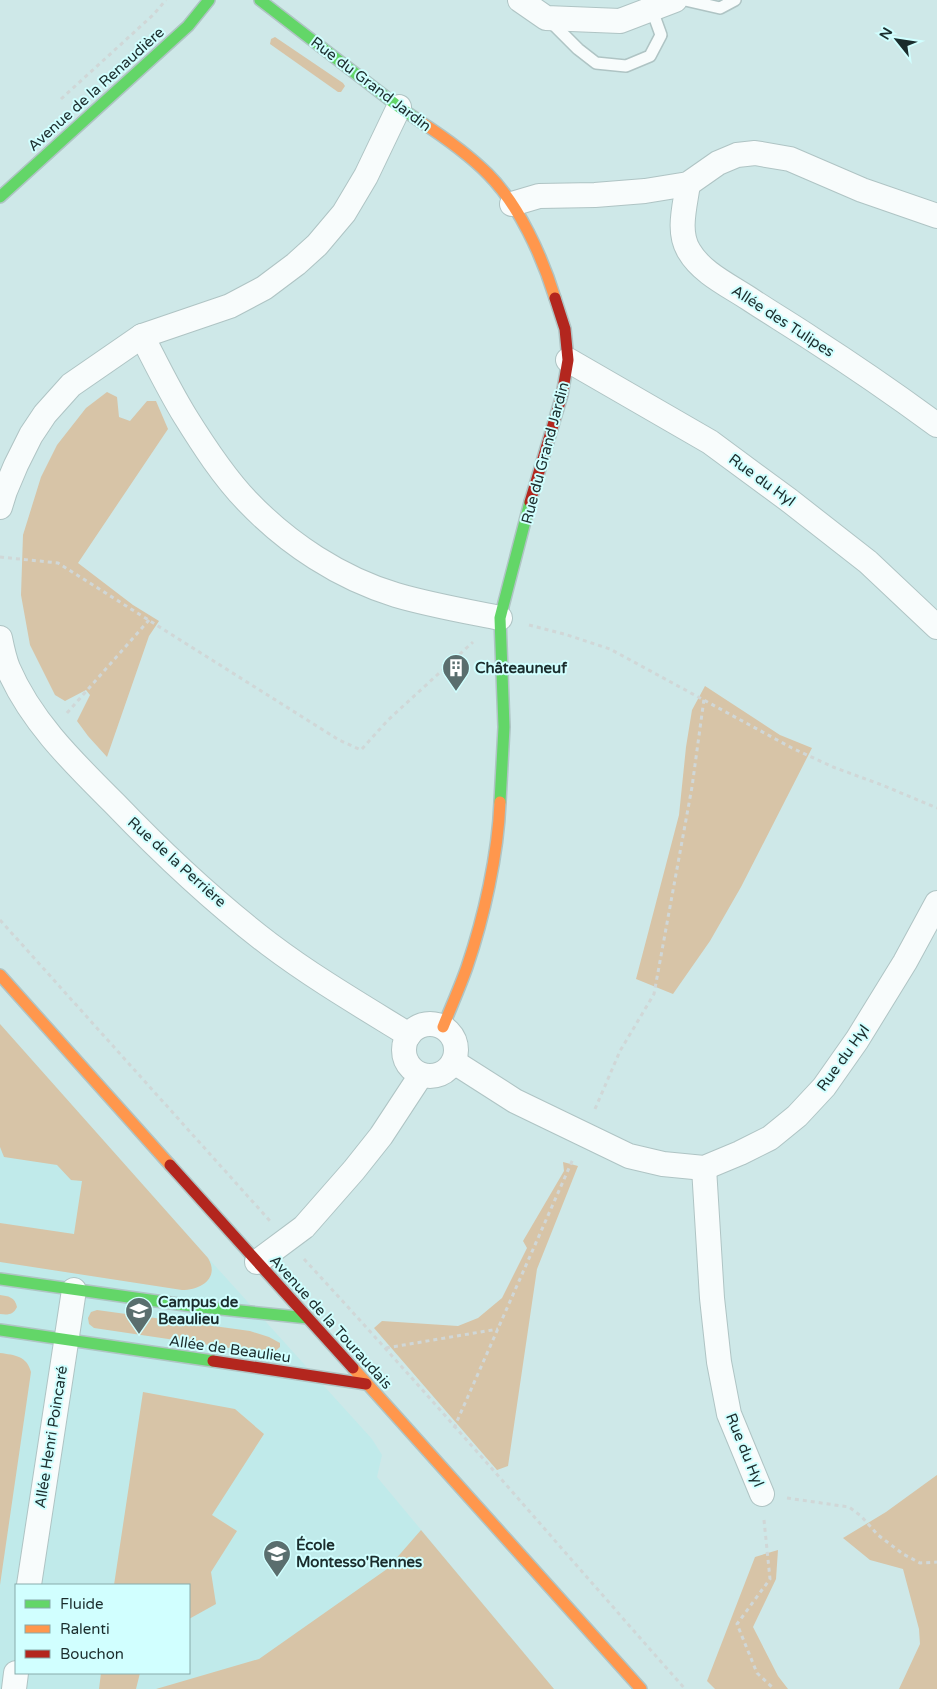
<svg xmlns="http://www.w3.org/2000/svg" width="937" height="1689" viewBox="0 0 937 1689" font-family="'Varela Round',sans-serif">
<style>
.built{fill:#c0eaea;fill-rule:evenodd}
.green{fill:#d7c4a7}
.lines{fill:none;stroke-linecap:round;stroke-linejoin:round}
.lane-casing{stroke:#afc4c4;stroke-width:14}
.street-casing{stroke:#afc4c4;stroke-width:26}
.fast-casing{stroke:#afc4c4;stroke-width:14}
.slow-casing{stroke:#afc4c4;stroke-width:14}
.jam-casing{stroke:#afc4c4;stroke-width:14}
.path{stroke:#d0d7d7;stroke-width:3;stroke-dasharray:4 4;stroke-linecap:butt}
.lane{stroke:#f8fcfc;stroke-width:11}
.street{stroke:#f8fcfc;stroke-width:24}
.fast{stroke:#63d668;stroke-width:11}
.slow{stroke:#ff974d;stroke-width:11}
.jam{stroke:#b3261e;stroke-width:11}
.labels{text-anchor:middle;dominant-baseline:central;stroke-width:4;stroke-linejoin:round;paint-order:stroke}
.street-label{font-size:15px;fill:#1b2d2d;stroke:#d1ffff}
.poi-label{font-size:15px;font-weight:bold;fill:#1b2d2d;stroke:#d1ffff;text-anchor:start}
</style>
<rect width="100%" height="100%" fill="#cee8e8"/>
<!-- built -->
<path class="built" d="M0,1024L208,1258L372,1439L382,1455L377,1477L554,1689H0ZM16,1585H189V1673H16Z"/>
<!-- green -->
<g class="green">
<path d="M275,37L343,83L345,86L341,92H338L270,44L271,39Z"/>
<path d="M107,392L117,397L119,417L130,421L147,401H156L168,429L78,563L133,605L159,621L149,636L107,757L88,736L77,721L90,695L86,690L65,701L55,695L30,645L21,595L23,535L41,477L57,445L86,408Z"/>
<path d="M705,686L780,735L812,748L741,887L710,941L673,994L636,979L679,815L686,747L692,710Z"/>
<path d="M0,1024L208,1258C220,1278 201,1290 182,1290L0,1262V1223L74,1234L82,1181L71,1180L57,1165L4,1157L0,1147Z"/>
<path d="M563,1162L578,1166L537,1269L508,1466L497,1470L374,1328L382,1321L458,1326L478,1318L502,1298L527,1248L523,1241L564,1171Z"/>
<path d="M0,1295C8,1296 15,1297 17,1307C13,1315 8,1315 0,1314Z"/>
<path d="M97,1310L250,1331L269,1337L280,1343V1347L274,1352L262,1353L94,1328L89,1324L88,1318L91,1312Z"/>
<path d="M0,1353C15,1355 27,1356 31,1372L0,1585Z"/>
<path d="M143,1392L235,1409L264,1434L212,1515L237,1531L211,1572L216,1604L189,1619V1585H114Z"/>
<path d="M937,1475V1689H899L920,1644L919,1629L903,1569L870,1560L843,1538L886,1512Z"/>
<path d="M421,1530L554,1689H156L259,1659L387,1569Z"/>
<path d="M778,1550L776,1579L753,1627L778,1676L788,1689H715L707,1681L755,1557Z"/>
<path d="M101,1673H140L136,1689H99Z"/>
</g>
<g class="lines">
<defs>
<g id="lane">
<path d="M685,0L720,8L735,0"/>
<path d="M549,20L578,49L596,63L626,66L650,56L661,35L652,10"/>
</g>
<g id="street">
<path d="M520,0L546,18L620,21L675,0"/>
<path d="M688,184C685,206 677,232 689,251C701,272 728,285 748,298C769,312 791,325 812,339C854,366 896,395 937,425"/>
<path d="M512,204L539,196L595,195L645,191L688,184L718,163L737,155L755,153L790,159L862,190L937,216"/>
<path d="M142,336C156,363 169,390 185,416C203,445 223,476 247,501C288,544 340,578 396,595C430,605 465,611 500,618"/>
<path d="M568,360L710,442L790,501L868,562L937,627"/>
<path d="M0,507L5,491L16,465L31,435L45,414L71,385L142,336L230,306L264,288L296,264L317,245L344,213L366,176L399,107"/>
<path d="M0,638C2,648 4,658 8,668C31,722 74,763 115,804C163,854 214,902 269,944C314,978 362,1006 409,1035"/>
<circle cx="430" cy="1050" r="26"/>
<path d="M454,1062L515,1101L629,1156L663,1164L704,1168L740,1153L770,1138L797,1116L824,1087L857,1040L905,962L937,903"/>
<path d="M704,1168L712,1298L719,1362L729,1414L762,1494"/>
<path d="M257,1262L304,1227L354,1170L381,1136L421,1075"/>
<path d="M29,1585L74,1290"/>
<path d="M14,1689L16,1673"/>
</g>
<g id="fast">
<path d="M260,0L399,107L421,122"/>
<path d="M0,197L188,26L209,0"/>
<path d="M500,802L504,727L500,618L530,502"/>
<path d="M0,1279L192,1306L308,1318"/>
<path d="M0,1330L213,1361"/>
</g>
<g id="slow">
<path d="M421,122C444,137 468,154 488,174C519,205 542,256 555,298"/>
<path d="M0,975L170,1165"/>
<path d="M443,1027C451,1007 460,987 467,967C484,917 498,855 500,802"/>
<path d="M353,1368L641,1689"/>
</g>
<g id="jam">
<path d="M530,502L562,395L568,360L565,329L555,298"/>
<path d="M170,1165L353,1368"/>
<path d="M213,1361L366,1384"/>
</g>
</defs>
<!-- lane casing -->
<use href="#lane" class="lane-casing"/>
<!-- street casing -->
<use href="#street" class="street-casing"/>
<!-- fast casing -->
<use href="#fast" class="fast-casing"/>
<!-- slow casing -->
<use href="#slow" class="slow-casing"/>
<!-- jam casing -->
<use href="#jam" class="jam-casing"/>
<!-- path -->
<g class="path">
<path d="M61,99L153,15L166,0"/>
<path d="M0,557L58,563L339,740L361,750L388,720L473,642"/>
<path d="M529,625L564,634L610,649L792,748L833,767L882,785L937,808"/>
<path d="M67,713L149,620"/>
<path d="M0,920L270,1221"/>
<path d="M595,1109L620,1051L654,994L692,787L704,699"/>
<path d="M304,1259C434,1400 558,1545 685,1689"/>
<path d="M386,1348L498,1329"/>
<path d="M454,1428L573,1159"/>
<path d="M787,1498L849,1507L861,1516L878,1535L903,1554L920,1563L937,1562"/>
<path d="M764,1520L770,1579L737,1624L757,1673L774,1689"/>
</g>
<!-- lane -->
<use href="#lane" class="lane"/>
<!-- street -->
<use href="#street" class="street"/>
<!-- fast -->
<use href="#fast" class="fast"/>
<!-- slow -->
<use href="#slow" class="slow"/>
<!-- jam -->
<use href="#jam" class="jam"/>
</g>
<!-- icons -->
<defs>
<symbol id="building-pin" viewBox="-11 -11 22 30"><path d="M0 17L-7.5 6A9.5 9.5 0 1 1 7.5 6Z" fill="#5a6e6e" stroke="#d1ffff"/><path d="M-4-6H4V6H1V3H-1V6H-4ZM-2.5-4.3h1.7v1.8h-1.7ZM.8-4.3h1.7v1.8H.8ZM-2.5-1h1.7V.8h-1.7ZM.8-1h1.7V.8H.8Z" fill="#fff"/></symbol>
<symbol id="university-pin" viewBox="-11 -11 22 30"><path d="M0 17L-7.5 6A9.5 9.5 0 1 1 7.5 6Z" fill="#5a6e6e" stroke="#d1ffff"/><path d="M0-5L7-2L0 1L-7-2ZM-4 1L0 2.5L4 1V4Q0 6-4 4Z" fill="#fff"/></symbol>
<symbol id="school-pin" viewBox="-11 -11 22 30"><path d="M0 17L-7.5 6A9.5 9.5 0 1 1 7.5 6Z" fill="#5a6e6e" stroke="#d1ffff"/><path d="M0-5L7-2L0 1L-7-2ZM-4 1L0 2.5L4 1V4Q0 6-4 4Z" fill="#fff"/></symbol>
</defs>
<g fill-rule="evenodd">
<use href="#building-pin" x="440" y="652" width="32" height="43"/>
<use href="#university-pin" x="123" y="1295" width="32" height="43"/>
<use href="#school-pin" x="261" y="1538" width="32" height="43"/>
</g>
<g class="labels">
<!-- street labels -->
<g class="street-label">
<text transform="translate(371 84) rotate(37)">Rue du Grand Jardin</text>
<text transform="translate(96 89) rotate(-42)">Avenue de la Renaudière</text>
<text transform="translate(783 321) rotate(33)">Allée des Tulipes</text>
<text transform="translate(545 453) rotate(-75)">Rue du Grand Jardin</text>
<text transform="translate(762 480) rotate(36)">Rue du Hyl</text>
<text transform="translate(177 862) rotate(42)">Rue de la Perrière</text>
<text transform="translate(843 1058) rotate(-54)">Rue du Hyl</text>
<text transform="translate(331 1322) rotate(48)">Avenue de la Touraudais</text>
<text transform="translate(230 1349) rotate(8)">Allée de Beaulieu</text>
<text transform="translate(51 1437) rotate(-81)">Allée Henri Poincaré</text>
<text transform="translate(745 1450) rotate(68)">Rue du Hyl</text>
</g>
<!-- poi labels -->
<g class="poi-label">
<text x="475" y="668">Châteauneuf</text>
<text x="158" y="1302">Campus de<tspan x="158" dy="17">Beaulieu</tspan></text>
<text x="296" y="1545">École<tspan x="296" dy="17">Montesso'Rennes</tspan></text>
</g>
</g>
<!-- legend -->
<rect x="15" y="1584" width="175" height="90" fill="#d1ffff" stroke="#88abab"/>
<rect x="25" y="1600" width="25" height="8" fill="#63d668" stroke="#88abab"/>
<text x="60" y="1609" font-size="15" fill="#1b2d2d">Fluide</text>
<rect x="25" y="1625" width="25" height="8" fill="#ff974d" stroke="#88abab"/>
<text x="60" y="1634" font-size="15" fill="#1b2d2d">Ralenti</text>
<rect x="25" y="1650" width="25" height="8" fill="#b3261e" stroke="#88abab"/>
<text x="60" y="1659" font-size="15" fill="#1b2d2d">Bouchon</text>
<!-- north arrow -->
<g transform="translate(897 40) rotate(300)" stroke="#d1ffff" stroke-width="4" paint-order="stroke">
<path d="M0-4L9 19L0 12L-9 19Z" fill="#1b2d2d"/>
<text y="-8" font-size="14" font-weight="bold" text-anchor="middle" fill="#1b2d2d">N</text>
</g>
</svg>
